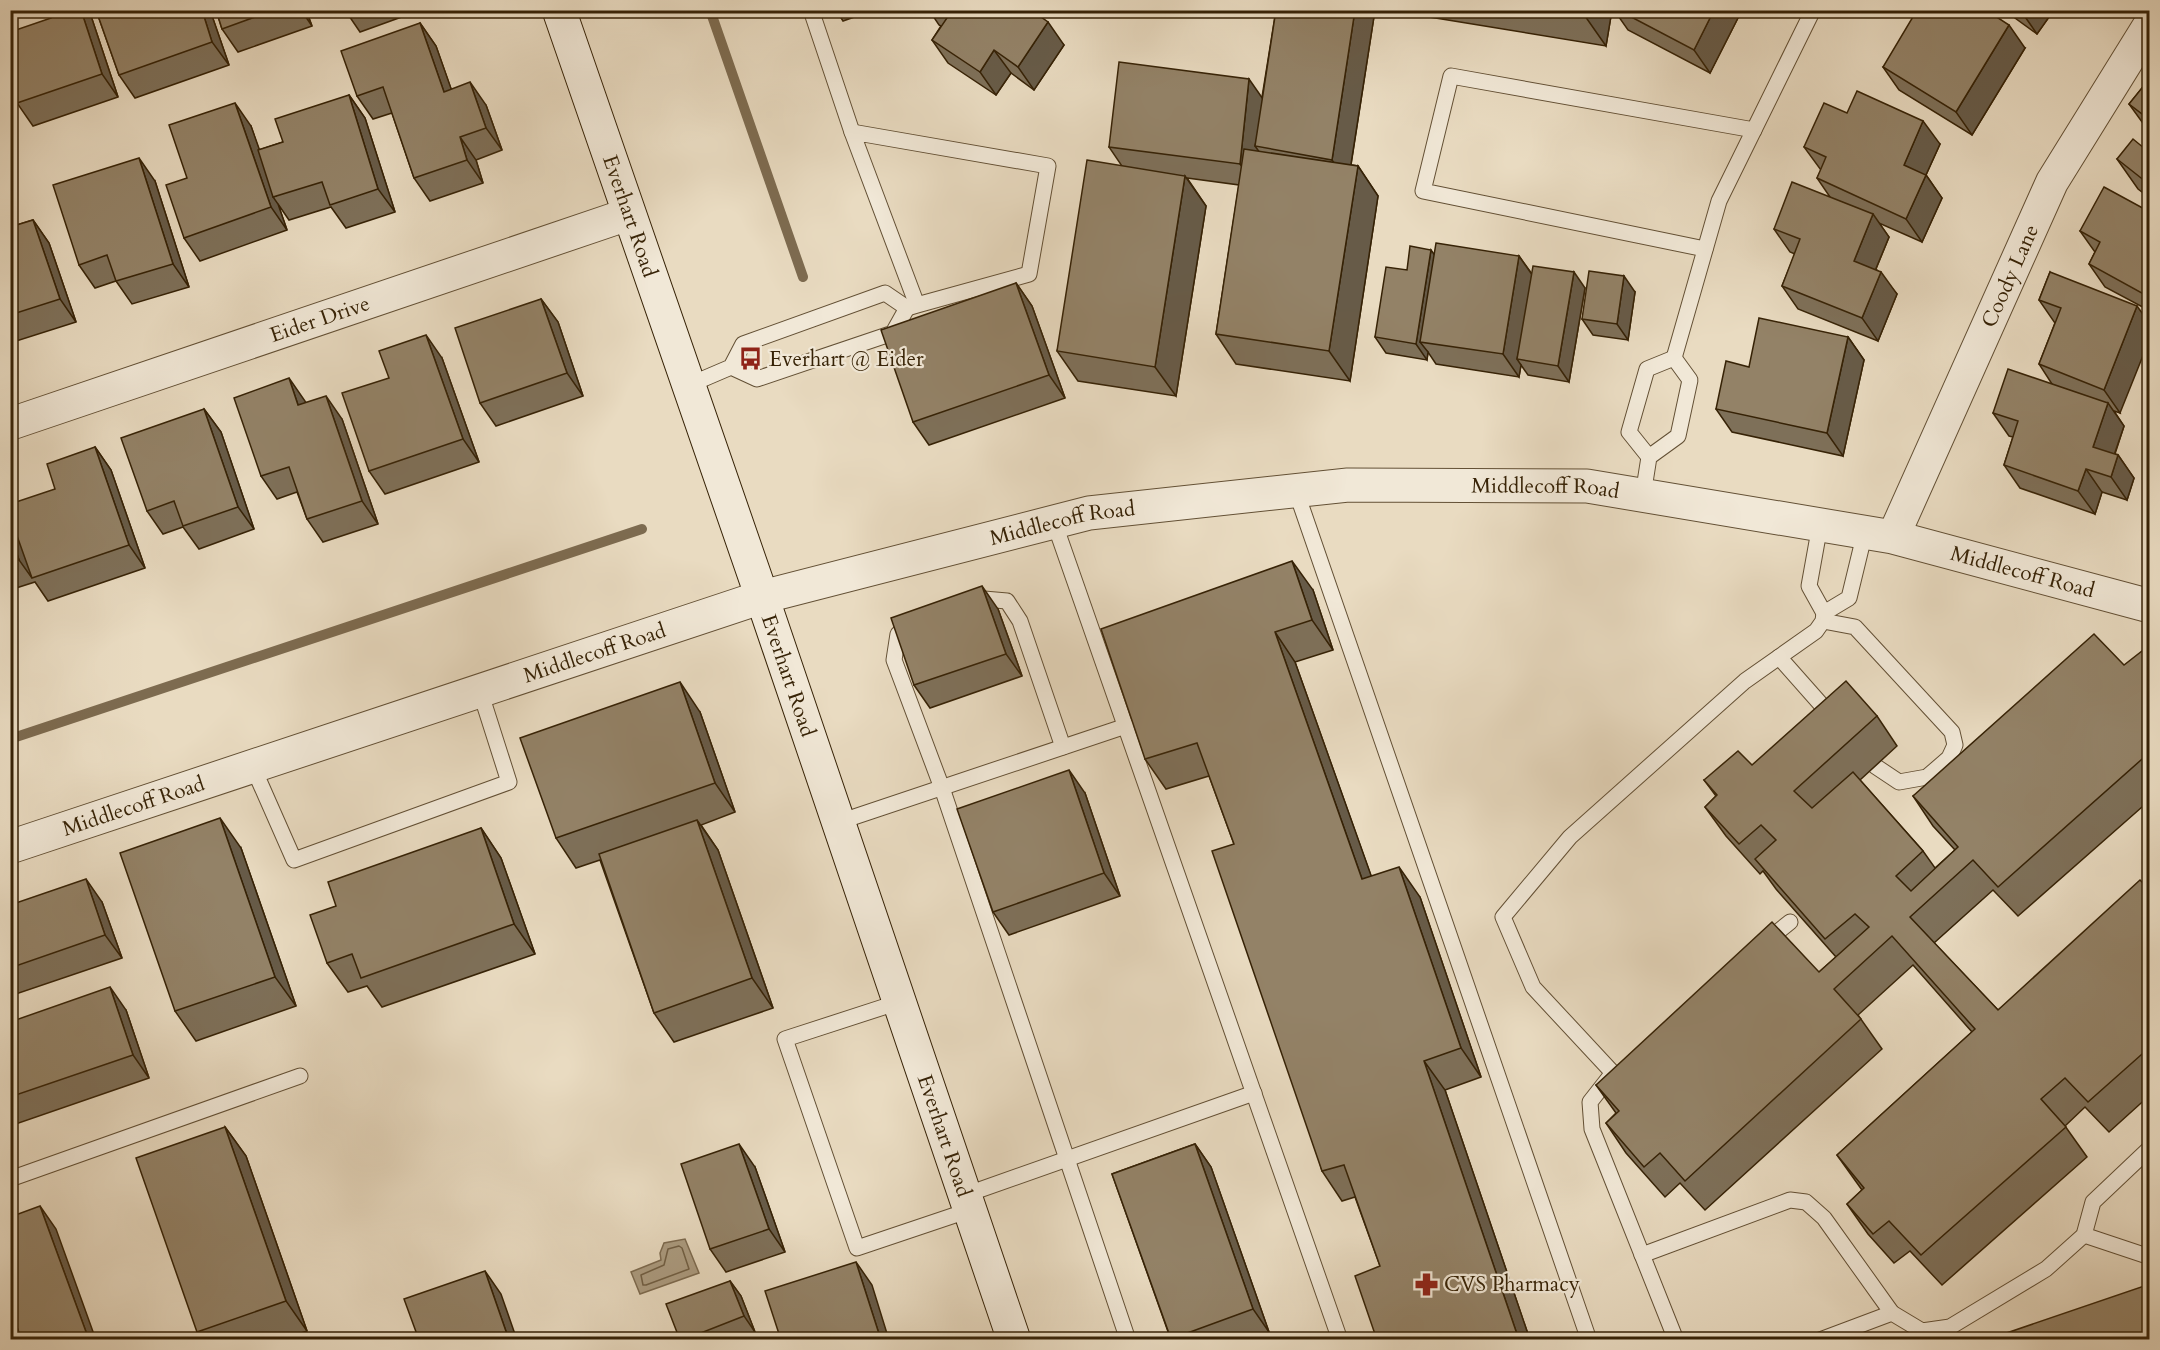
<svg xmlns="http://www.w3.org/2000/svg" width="2160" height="1350" viewBox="0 0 2160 1350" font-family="Cardo,serif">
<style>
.water{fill:#ac9c81;stroke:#7d6b50;stroke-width:1.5}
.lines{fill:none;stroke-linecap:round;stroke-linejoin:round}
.shore{stroke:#715f44;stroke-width:1.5}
.stream{stroke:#7d6b50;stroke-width:10}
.service-casing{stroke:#635035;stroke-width:17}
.minor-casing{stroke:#635035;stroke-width:34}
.tertiary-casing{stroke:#635035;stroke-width:35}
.secondary-casing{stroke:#362206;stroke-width:35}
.service{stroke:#f1e8d7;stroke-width:15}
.minor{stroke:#f1e8d7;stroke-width:32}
.tertiary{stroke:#f1e8d7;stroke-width:33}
.secondary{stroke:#f1e8d7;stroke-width:33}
.wall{fill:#7e7059;stroke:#362206;stroke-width:1.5}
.shaded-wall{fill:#675b48;stroke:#362206;stroke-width:1.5}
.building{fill:#938267;stroke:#362206;stroke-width:1.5}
.labels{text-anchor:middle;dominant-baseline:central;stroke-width:4.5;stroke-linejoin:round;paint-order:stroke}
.street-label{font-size:21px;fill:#362206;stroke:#f1e8d7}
.poi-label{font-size:21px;fill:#362206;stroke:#f1e8d7;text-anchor:start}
</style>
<rect width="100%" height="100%" fill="#e9dbc1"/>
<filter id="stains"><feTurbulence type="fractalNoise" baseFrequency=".00333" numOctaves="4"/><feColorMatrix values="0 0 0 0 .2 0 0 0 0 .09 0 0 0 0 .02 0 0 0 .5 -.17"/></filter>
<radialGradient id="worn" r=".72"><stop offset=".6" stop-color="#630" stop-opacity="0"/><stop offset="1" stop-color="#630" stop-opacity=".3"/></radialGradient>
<!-- water -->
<path class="water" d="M685,1239L699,1273L640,1294L631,1272L661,1260L660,1253L664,1243Z"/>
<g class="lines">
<!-- shore -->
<path class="shore" d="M679,1246L682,1248L689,1269L646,1285H643L641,1275L664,1265L668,1249Z"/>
<!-- stream -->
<g class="stream">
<path d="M710,10L803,277"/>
<path d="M10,739L642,529"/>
</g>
<defs>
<g id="service">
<path d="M811,10L852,132"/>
<path d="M1705,249L1423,191L1451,76L1754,130"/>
<path d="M907,308L917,305L1029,274L1048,166L852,132L917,305"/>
<path d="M1674,358L1719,201L1813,10"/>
<path d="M689,385L731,367L743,344L885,293L907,308L893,333L757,379L731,367"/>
<path d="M1296,491L1589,1340"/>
<path d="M1643,495L1649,457L1678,436L1690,380L1674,358L1647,369L1629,432L1649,457"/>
<path d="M1054,522L1340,1340"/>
<path d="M1820,525L1809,586L1824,613L1849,598L1865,532"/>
<path d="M974,602L984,599L1007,601L1020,621L1063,747"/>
<path d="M1823,621L1855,627L1952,732L1955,745L1949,758L1927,777L1899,782L1875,766"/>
<path d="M912,624L898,634L894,660L942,788L1128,1340"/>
<path d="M1779,657L1833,718"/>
<path d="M253,767L294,860L509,782L480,691"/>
<path d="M839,822L1126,726"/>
<path d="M1764,943L1790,922"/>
<path d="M899,1002L785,1039L857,1248L970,1210"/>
<path d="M1613,1073L1533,987L1503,917L1570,837L1745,681L1816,631L1823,621L1824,613"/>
<path d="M1612,1074L1590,1102L1592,1129L1676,1340"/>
<path d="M10,1179L300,1076"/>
<path d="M965,1195L1254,1093"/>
<path d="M2084,1235L2150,1257"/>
<path d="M1642,1255L1790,1200L1806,1202L1824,1218L1892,1313"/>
<path d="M1820,1340L1892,1313L1922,1331L1950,1327L2046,1269L2084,1235L2093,1202L2150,1148"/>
</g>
<g id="minor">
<path id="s1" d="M10,424L629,214"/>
<path id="s2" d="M1893,537L2052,182L2150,24"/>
</g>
<g id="tertiary">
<path id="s3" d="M10,847L762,597L1089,513L1348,485L1587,486L1893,537L2150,606"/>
</g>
<g id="secondary">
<path id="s4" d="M559,10L762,597L1014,1340"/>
</g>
</defs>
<!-- service casing -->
<use href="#service" class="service-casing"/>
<!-- minor casing -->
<use href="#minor" class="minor-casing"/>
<!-- tertiary casing -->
<use href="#tertiary" class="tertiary-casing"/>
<!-- secondary casing -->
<use href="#secondary" class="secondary-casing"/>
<!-- service -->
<use href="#service" class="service"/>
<!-- minor -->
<use href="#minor" class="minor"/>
<!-- tertiary -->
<use href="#tertiary" class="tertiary"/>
<!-- secondary -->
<use href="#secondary" class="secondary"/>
</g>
<!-- wall -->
<g class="wall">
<path d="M89,10L118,97L33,126L17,103L51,18Z"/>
<path d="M96,10H210L229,65L135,98L119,75Z"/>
<path d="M216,10H306L312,26L238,52L222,29Z"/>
<path d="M345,10H421L360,32Z"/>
<path d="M836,10H874L843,21Z"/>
<path d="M929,10H1031L1064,45L1034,90L1011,73L996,95L948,63L932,40L941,26L939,25Z"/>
<path d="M1276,10H1375L1351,165L1358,166L1378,196L1350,381L1236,364L1216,334L1239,185L1187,178L1206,206L1176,396L1078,381L1057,351L1122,166L1109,147L1262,97Z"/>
<path d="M1398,10H1612L1606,46L1399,12Z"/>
<path d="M1614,10H1742L1710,73L1628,30Z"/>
<path d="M2004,10H2054L2037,34Z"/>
<path d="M420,23L436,46L451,89L486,105L502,150L476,160L483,183L430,201L414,178L392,113L373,119L357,96Z"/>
<path d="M2025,48L1972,135L1899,90L1883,67Z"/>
<path d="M2150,78V133L2129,104Z"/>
<path d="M349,95L365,118L395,212L346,228L331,207L289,220L278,204L287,230L200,261L184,238L187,178L251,126L259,150L283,142Z"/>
<path d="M1847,113L1940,144L1926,175L1942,198L1922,242L1879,223L1889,237L1876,269L1897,294L1878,341L1798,309L1782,286L1795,254L1790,252L1774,229L1830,197L1817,178L1821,170L1804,147Z"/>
<path d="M2150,153V198L2138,189L2117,159Z"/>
<path d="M155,181L189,287L132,304L116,281L95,288L79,265Z"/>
<path d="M2150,212V311L2105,287L2089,264L2095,252L2080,231Z"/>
<path d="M33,220L49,243L76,322L10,343V227Z"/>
<path d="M1434,254L1519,256L1532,274L1585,288L1569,382L1528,375L1521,365L1519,377L1436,364L1428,352L1427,360L1386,353L1375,337L1407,270Z"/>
<path d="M2050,272L2120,413L2114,411L2124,426L2115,454L2118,455L2134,478L2127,500L2102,492L2095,514L2020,488L2004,465L2013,437L2009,436L1993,413L2052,384L2039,364L2055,323L2039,300Z"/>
<path d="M1016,283L1032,306L1065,398L929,445L913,422Z"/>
<path d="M1635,292L1628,340L1593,335L1582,319Z"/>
<path d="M541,299L558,322L583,396L496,426L480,403Z"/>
<path d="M1848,337L1864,360L1843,456L1732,432L1716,409L1749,367Z"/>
<path d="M442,358L479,462L385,494L369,471Z"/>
<path d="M305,402L342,419L378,524L323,542L307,519L297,492L277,499L261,476Z"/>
<path d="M204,409L221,432L254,529L199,549L183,527L163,534L147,511Z"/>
<path d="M95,447L111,470L145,568L48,601L35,582L10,590V518L12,521L55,489Z"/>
<path d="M1313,590L1333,650L1295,662L1371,876L1420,897L1481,1077L1445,1090L1530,1340H1377L1380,1266L1355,1197L1342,1201L1322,1171L1234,844L1209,776L1166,789L1145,759Z"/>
<path d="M998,609L1022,676L930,708L914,685Z"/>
<path d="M2150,660V800L2018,916L1993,890L1934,943L1998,1010L2150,890V1095L2109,1132L2085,1107L2065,1126L2087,1157L1942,1285L1910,1251L1894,1263L1868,1234L1847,1204L1862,1190L1837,1155L1972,1032L1913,965L1858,1015L1882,1049L1705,1210L1680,1183L1665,1197L1626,1153L1606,1123L1616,1113L1596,1085L1819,972L1836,957L1776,889L1763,871L1760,874L1726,836L1705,807L1716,796L1704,780L1752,765L1877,716L1897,746L1860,780L1923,851L1935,868L1955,850L1933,826L1913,796L2124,665Z"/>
<path d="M700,712L735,812L701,825L718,850L773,1008L674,1042L654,1013L600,860L576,868L556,838Z"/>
<path d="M1085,793L1120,896L1009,935L993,912Z"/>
<path d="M481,828L501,858L535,954L382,1007L367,986L348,992L327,963L336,906Z"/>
<path d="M241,848L296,1006L196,1041L175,1011Z"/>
<path d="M102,902L122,958L10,996V905Z"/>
<path d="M126,1010L149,1078L10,1126V1022Z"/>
<path d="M225,1127L246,1156L307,1331L281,1340H202L197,1332Z"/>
<path d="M1195,1144L1211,1167L1269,1332L1248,1340H1171L1112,1174Z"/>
<path d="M755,1167L785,1252L726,1272L710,1249Z"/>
<path d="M730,1281L741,1296L755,1332L735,1340H680Z"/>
</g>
<!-- shaded-wall -->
<g class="shaded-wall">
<path d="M81,10H89L118,97L102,74Z"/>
<path d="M202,10H210L229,65L212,42Z"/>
<path d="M301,10H306L312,26Z"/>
<path d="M1355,10H1375L1348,183L1332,160Z"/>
<path d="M1586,10H1612L1606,46L1585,16Z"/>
<path d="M1714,10H1742L1710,73L1694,50Z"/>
<path d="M2022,10H2054L2037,34L2021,11Z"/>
<path d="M1048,22L1064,45L1034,90L1018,67Z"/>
<path d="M420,23L436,46L460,114L444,92Z"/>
<path d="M2009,25L2025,48L1972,135L1956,112Z"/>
<path d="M994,50L1011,73L996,95L980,72Z"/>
<path d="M1249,79L1265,102L1255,146L1260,153L1256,187L1240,164Z"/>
<path d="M470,82L486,105L502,150L486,128Z"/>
<path d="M349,95L365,118L395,212L378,189Z"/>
<path d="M235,103L251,126L276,196L273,197L278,204L287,230L271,207Z"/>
<path d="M1923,121L1940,144L1920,188L1904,165Z"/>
<path d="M460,137L476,160L483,183L467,160Z"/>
<path d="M139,158L155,181L189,287L173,264Z"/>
<path d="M1358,166L1378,196L1350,381L1329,351Z"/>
<path d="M1926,175L1942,198L1922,242L1906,219Z"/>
<path d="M1185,176L1206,206L1176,396L1155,367Z"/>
<path d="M1873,214L1889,237L1870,283L1854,261Z"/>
<path d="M33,220L49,243L76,322L60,299Z"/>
<path d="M1431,250L1442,265L1420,342L1428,352L1427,360L1416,344Z"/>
<path d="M1519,256L1535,279L1517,359L1521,365L1519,377L1503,354Z"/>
<path d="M1574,272L1585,288L1569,382L1558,366Z"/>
<path d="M1881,272L1897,294L1878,341L1862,318Z"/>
<path d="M1624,276L1635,292L1628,340L1617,324Z"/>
<path d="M1016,283L1032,306L1065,398L1049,375Z"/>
<path d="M541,299L558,322L583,396L567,373Z"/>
<path d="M2137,306L2150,324V338L2120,413L2104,390Z"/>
<path d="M426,335L442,358L479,462L463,439Z"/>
<path d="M1848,337L1864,360L1843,456L1827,433Z"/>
<path d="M289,378L305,401L314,428L298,405Z"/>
<path d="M326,396L342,419L378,524L362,501Z"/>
<path d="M2108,403L2124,426L2109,470L2093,447Z"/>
<path d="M204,409L221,432L254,529L238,507Z"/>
<path d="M95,447L111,470L145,568L129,545Z"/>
<path d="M2118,455L2134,478L2127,500L2111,477Z"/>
<path d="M2086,469L2102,492L2095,514L2078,491Z"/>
<path d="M10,518L19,530L32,578L19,560L10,532Z"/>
<path d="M1292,561L1313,590L1333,650L1312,620Z"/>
<path d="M982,586L998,609L1022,676L1006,654Z"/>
<path d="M1275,632L1295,662L1383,909L1362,879Z"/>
<path d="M680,682L700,712L735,812L715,783Z"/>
<path d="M1069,770L1085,793L1120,896L1104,873Z"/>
<path d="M220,818L241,848L296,1006L275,977Z"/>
<path d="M697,820L718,850L773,1008L752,978Z"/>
<path d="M481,828L501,858L535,954L514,924Z"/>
<path d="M1399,867L1420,897L1481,1077L1461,1048Z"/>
<path d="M86,879L102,902L122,958L105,935Z"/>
<path d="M110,987L126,1010L149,1078L133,1055Z"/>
<path d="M1424,1061L1445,1090L1530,1340H1519Z"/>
<path d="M225,1127L246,1156L307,1331L286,1301Z"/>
<path d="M739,1144L755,1167L785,1252L769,1229Z"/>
<path d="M1195,1144L1211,1167L1269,1332L1253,1309Z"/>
<path d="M40,1206L56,1229L96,1340H89Z"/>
<path d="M856,1262L872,1285L889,1340H881Z"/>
<path d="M485,1271L501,1294L517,1340H509Z"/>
<path d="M730,1281L741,1296L755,1332L744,1316Z"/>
</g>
<!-- building -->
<g class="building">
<path d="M48,10H81L102,74L17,103L10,84V32L51,18Z"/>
<path d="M96,10H202L212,42L119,75Z"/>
<path d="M216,10H274L222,29Z"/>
<path d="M936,10H1031L1048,22L1018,67L994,50L980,72L932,40L947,18Z"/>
<path d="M1276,10H1355L1332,160L1255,146Z"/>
<path d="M1549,10H1586L1585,16Z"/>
<path d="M1618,10H1714L1694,50Z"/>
<path d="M1917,10H1986L2009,25L1956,112L1883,67Z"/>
<path d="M420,23L444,92L470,82L486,128L460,137L467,160L414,178L383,87L357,96L341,51Z"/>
<path d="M1119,62L1249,79L1240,164L1109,147Z"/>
<path d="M2150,78V120L2129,104Z"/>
<path d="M1857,91L1923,121L1904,165L1926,175L1906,219L1817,178L1826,157L1804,147L1824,103L1847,113Z"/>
<path d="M349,95L378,189L330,205L322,182L273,197L258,150L283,142L275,119Z"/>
<path d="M235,103L271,207L184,238L166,185L187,178L169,125Z"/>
<path d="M2133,139L2150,153V185L2117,159Z"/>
<path d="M1244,149L1358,166L1329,351L1216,334Z"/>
<path d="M139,158L173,264L116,281L107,255L79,265L53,185Z"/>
<path d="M1087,160L1185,176L1155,367L1057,351Z"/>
<path d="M1792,182L1873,214L1854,261L1881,272L1862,318L1782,286L1800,239L1774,229Z"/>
<path d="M2104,187L2150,212L2149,297L2089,264L2100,242L2080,231Z"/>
<path d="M33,220L60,299L10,315V227Z"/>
<path d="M1436,243L1519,256L1503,354L1420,342Z"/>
<path d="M1410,246L1431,250L1416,344L1375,337L1386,267L1407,270Z"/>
<path d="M1533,266L1574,272L1558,366L1517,359Z"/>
<path d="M1589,271L1624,276L1617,324L1582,319Z"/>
<path d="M2050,272L2137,306L2104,390L2039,364L2061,308L2039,300Z"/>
<path d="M1016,283L1049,375L913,422L881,330Z"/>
<path d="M541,299L567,373L480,403L455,328Z"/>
<path d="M1759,318L1848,337L1827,433L1716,409L1726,361L1749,367Z"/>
<path d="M426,335L463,439L369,471L342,393L389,378L379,351Z"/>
<path d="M2008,369L2108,403L2093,447L2118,455L2111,477L2086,469L2078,491L2004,465L2018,421L1993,413Z"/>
<path d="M289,378L298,405L326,396L362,501L307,519L289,467L261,476L234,398Z"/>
<path d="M204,409L238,507L183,526L174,501L147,511L121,438Z"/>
<path d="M95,447L129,545L32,578L10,516V504L55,489L47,464Z"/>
<path d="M10,532L19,560L10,562Z"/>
<path d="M1292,561L1312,620L1275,632L1362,879L1399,867L1461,1048L1424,1061L1519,1340H1377L1355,1276L1380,1266L1344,1165L1322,1171L1212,851L1234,844L1197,743L1145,759L1101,629Z"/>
<path d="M982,586L1006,654L914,685L891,618Z"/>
<path d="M2094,634L2124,665L2142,651L2150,660V752L1998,887L1973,860L1910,917L1998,1010L2140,880L2150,890V1047L2088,1102L2065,1078L2041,1099L2066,1127L1921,1255L1889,1221L1873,1234L1847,1204L1864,1188L1837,1155L1975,1029L1892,936L1834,989L1861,1019L1685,1181L1660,1153L1644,1167L1606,1123L1619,1111L1596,1085L1772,922L1819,972L1869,927L1855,914L1825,939L1755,859L1776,840L1761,825L1739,844L1705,807L1717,795L1704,780L1738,751L1752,765L1846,681L1877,716L1794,791L1812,808L1853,772L1923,851L1896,876L1911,891L1958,847L1913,796Z"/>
<path d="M680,682L715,783L556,838L520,738Z"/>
<path d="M1069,770L1104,873L993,912L957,809Z"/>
<path d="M220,818L275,977L175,1011L120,853Z"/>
<path d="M697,820L752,978L654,1013L599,854Z"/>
<path d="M481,828L514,924L361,978L352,954L327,963L310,915L336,906L328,882Z"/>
<path d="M86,879L105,935L10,968V905Z"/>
<path d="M110,987L133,1055L10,1097V1022Z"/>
<path d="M225,1127L286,1301L197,1332L136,1158Z"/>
<path d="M739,1144L769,1229L710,1249L681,1164Z"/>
<path d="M1195,1144L1253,1309L1171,1339L1112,1174Z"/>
<path d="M40,1206L89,1340H22L10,1309V1217Z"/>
<path d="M856,1262L881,1340H781L765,1291Z"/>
<path d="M485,1271L509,1340H419L404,1299Z"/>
<path d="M730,1281L744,1316L683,1340H680L666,1304Z"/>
<path d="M2150,1284V1340H1986Z"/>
</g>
<!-- icons -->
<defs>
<symbol id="bus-bare" viewBox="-9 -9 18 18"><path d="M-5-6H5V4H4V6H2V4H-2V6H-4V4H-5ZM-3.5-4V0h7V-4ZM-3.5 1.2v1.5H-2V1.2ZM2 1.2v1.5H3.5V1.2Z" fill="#8f2418" stroke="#f1e8d7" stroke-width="2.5" paint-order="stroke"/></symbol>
<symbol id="pharmacy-bare" viewBox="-9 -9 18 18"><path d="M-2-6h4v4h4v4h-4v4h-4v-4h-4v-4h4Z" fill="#8f2418" stroke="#f1e8d7" stroke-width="2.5" paint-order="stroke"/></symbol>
</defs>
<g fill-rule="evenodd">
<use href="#bus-bare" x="734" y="342" width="33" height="33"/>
<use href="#pharmacy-bare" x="1410" y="1268" width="33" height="33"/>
</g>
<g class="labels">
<!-- street labels -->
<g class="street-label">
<text stroke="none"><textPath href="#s4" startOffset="218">Everhart Road</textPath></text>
<text stroke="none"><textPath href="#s2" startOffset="286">Coody Lane</textPath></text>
<text stroke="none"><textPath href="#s1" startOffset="327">Eider Drive</textPath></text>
<text stroke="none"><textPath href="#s3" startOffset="1588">Middlecoff Road</textPath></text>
<text stroke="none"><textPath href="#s3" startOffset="1102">Middlecoff Road</textPath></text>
<text stroke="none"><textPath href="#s3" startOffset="2074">Middlecoff Road</textPath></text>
<text stroke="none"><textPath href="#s3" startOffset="616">Middlecoff Road</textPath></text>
<text stroke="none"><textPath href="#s4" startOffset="704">Everhart Road</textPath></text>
<text stroke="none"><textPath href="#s3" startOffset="130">Middlecoff Road</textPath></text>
<text stroke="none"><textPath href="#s4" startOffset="1190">Everhart Road</textPath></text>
</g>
<!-- poi labels -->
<g class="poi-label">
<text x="769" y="359">Everhart @ Eider</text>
<text x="1444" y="1284">CVS Pharmacy</text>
</g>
</g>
<!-- margin -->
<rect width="2160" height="1350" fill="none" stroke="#e9dbc1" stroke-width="36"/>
<rect x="12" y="12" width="2136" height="1326" fill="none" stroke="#362206" stroke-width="3"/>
<rect x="18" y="18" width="2124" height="1314" fill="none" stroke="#362206" stroke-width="1.5"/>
<rect width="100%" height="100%" filter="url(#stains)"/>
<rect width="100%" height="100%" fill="url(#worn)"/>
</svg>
